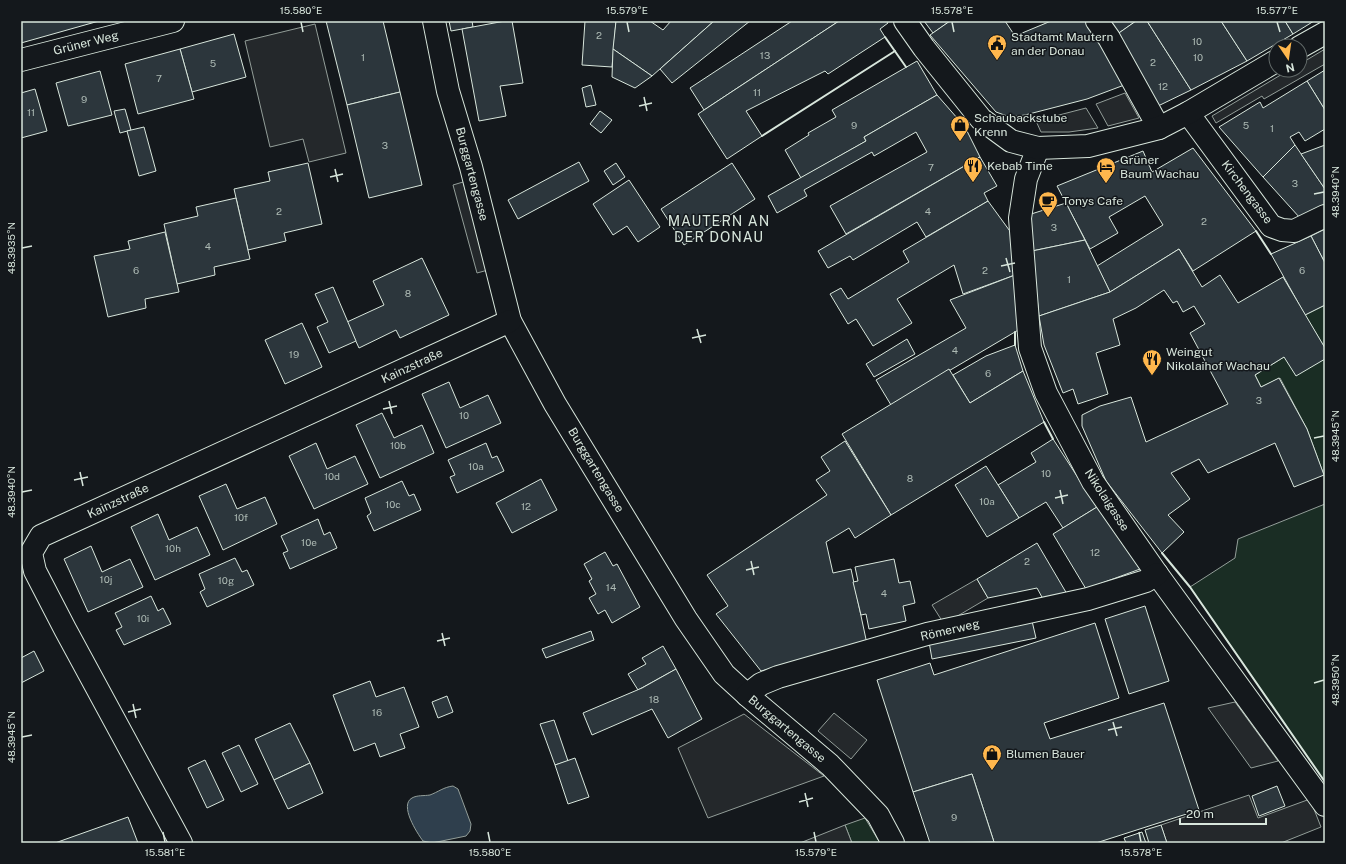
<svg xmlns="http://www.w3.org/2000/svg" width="1346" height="864" viewBox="0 0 1346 864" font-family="'Public Sans',sans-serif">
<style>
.green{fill:#1a2d24;stroke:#939e99}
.parking{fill:#24282b;stroke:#939e99}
.water{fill:#2f3f4d;stroke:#939e99}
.building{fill:#2c363c;stroke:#d8e6dc}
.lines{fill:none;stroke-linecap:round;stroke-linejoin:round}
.minor-casing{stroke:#d8e6dc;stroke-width:24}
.secondary-casing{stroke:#d8e6dc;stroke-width:24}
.minor{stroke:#14181c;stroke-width:22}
.secondary{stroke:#14181c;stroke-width:22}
.wall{stroke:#d8e6dc;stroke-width:2}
.ticks{fill:none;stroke:#d8e6dc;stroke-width:1.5}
.labels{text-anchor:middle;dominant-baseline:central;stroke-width:3;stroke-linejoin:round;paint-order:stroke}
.number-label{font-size:10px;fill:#adbab4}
.poi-label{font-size:12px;fill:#d8e6dc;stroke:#14181c;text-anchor:start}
.street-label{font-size:12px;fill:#d8e6dc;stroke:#14181c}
.quarter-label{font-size:14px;letter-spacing:1px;fill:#d8e6dc;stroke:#14181c}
.neatline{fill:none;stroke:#d8e6dc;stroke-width:1.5}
.ticks-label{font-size:10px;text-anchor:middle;fill:#d8e6dc}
</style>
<rect width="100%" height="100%" fill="#14181c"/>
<!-- green -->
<g class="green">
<path d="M1325,305V348L1305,315Z"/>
<path d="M1284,357L1325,359V478L1307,429L1280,378L1261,387L1255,375Z"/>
<path d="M1325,504V782L1190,587L1235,558L1238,539Z"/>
<path d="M865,818L880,843H852L845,825Z"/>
</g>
<!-- parking -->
<g class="parking">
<path d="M315,24L346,153L309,162L303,139L270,147L245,41Z"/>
<path d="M1325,49V64L1264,99L1262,96L1216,123L1212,116L1289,70H1300V64Z"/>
<path d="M1125,93L1139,118L1108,126L1096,104Z"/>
<path d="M1086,108L1098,128L1069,132H1041L1036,121Z"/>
<path d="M463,182L488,270L477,273L453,185Z"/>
<path d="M977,579L988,598L944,624L932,605Z"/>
<path d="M1235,702L1278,761L1251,768L1208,708Z"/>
<path d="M834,713L867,740L851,759L818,731Z"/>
<path d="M744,714L824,776L708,818L678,748Z"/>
<path d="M1249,795L1258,818L1310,799L1321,827L1281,843H1167L1161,825Z"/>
<path d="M845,825L852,843H800Z"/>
</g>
<!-- water -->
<path class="water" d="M453,786L458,789L471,824L470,831L466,836L432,843L423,841C417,833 399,805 412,798C417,795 424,796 430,795C438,792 444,787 453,786Z"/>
<!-- building -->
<g class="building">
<path d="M21,21H99L21,43Z"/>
<path d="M326,21H383L400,92L347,105Z"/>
<path d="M449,21H472L473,27L451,31Z"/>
<path d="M505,21H512L523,83L500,86L506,116L479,121L462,29Z"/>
<path d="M585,21H616L612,67L582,65Z"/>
<path d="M616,21H650L663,30L671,21H714L652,76L613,49Z"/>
<path d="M714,21H750L672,83L660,69Z"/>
<path d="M792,21H839L704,110L690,88Z"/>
<path d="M839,21H887L888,23L880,29L885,37L828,74L825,71L746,111L762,136L727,159L698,114Z"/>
<path d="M924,21H950L933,33Z"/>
<path d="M950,21H1005L1015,36L1051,21H1088L1127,84L1087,99L1025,115L1010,117L996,112L930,35Z"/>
<path d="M1106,21H1136L1116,35Z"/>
<path d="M1136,21H1147L1191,90L1158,106L1116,35Z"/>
<path d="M1147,21H1221L1247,61L1191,90Z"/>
<path d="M1221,21H1285L1293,34L1247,61Z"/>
<path d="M1285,21H1314L1293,34Z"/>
<path d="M234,34L246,77L192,92L180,49Z"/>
<path d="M180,49L194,99L138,114L125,64Z"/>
<path d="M613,49L652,76L635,88L612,77Z"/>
<path d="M917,61L937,95L864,137L866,141L801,178L785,150L809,135L808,133L836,117L832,110Z"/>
<path d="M1325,70V110L1307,81Z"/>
<path d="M100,71L112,115L68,126L56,83Z"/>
<path d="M1307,81L1325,110V129L1305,141L1299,132L1290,137L1295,145L1263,177L1219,127L1260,102L1263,108Z"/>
<path d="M591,85L596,105L586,107L582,88Z"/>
<path d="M35,89L47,131L21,138V93Z"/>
<path d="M400,92L422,185L369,198L347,105Z"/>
<path d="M937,95L965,127L980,157L846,234L830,206L927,152L916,132L874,156L872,152L804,190L807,196L777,213L768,196L866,141L864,137Z"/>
<path d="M125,109L131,130L120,133L114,111Z"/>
<path d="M600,111L612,120L601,133L590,124Z"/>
<path d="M144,127L156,171L139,176L127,131Z"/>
<path d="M1295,145L1325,189V204L1300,218L1263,177Z"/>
<path d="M1325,145V189L1301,154Z"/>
<path d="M1193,148L1256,231L1193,271L1179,249L1110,292L1097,266L1163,225L1145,196L1109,217L1118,233L1090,249L1057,186L1143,151L1152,172Z"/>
<path d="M980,157L997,186L984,193L988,201L926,237L917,222L853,260L850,256L828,268L818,251Z"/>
<path d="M579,162L589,181L518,219L508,200Z"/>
<path d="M308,163L322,224L284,233L286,241L248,250L234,189L270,181L268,172Z"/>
<path d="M616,163L625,177L613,185L604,171Z"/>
<path d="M732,163L755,199L684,245L661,209Z"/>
<path d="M629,180L660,227L638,242L627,226L613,235L593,204Z"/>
<path d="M236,198L250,259L214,267L215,275L177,284L164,224L198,216L196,207Z"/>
<path d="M988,201L1012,234L1015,275L963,294L954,265L897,299L912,323L873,346L856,319L848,324L830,294L841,288L848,299L909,262L903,251Z"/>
<path d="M1066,203L1085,240L1032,251L1028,215Z"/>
<path d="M1325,229V263L1311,236Z"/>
<path d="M165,232L179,292L145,299L146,308L108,317L94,256L130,249L128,241Z"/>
<path d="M1311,236L1325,263V305L1305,315L1271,254Z"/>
<path d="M1085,240L1110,292L1039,316L1032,251Z"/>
<path d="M1179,249L1202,287L1220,275L1238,303L1283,277L1325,348V359L1296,376L1284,357L1255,375L1261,387L1279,378L1307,429L1324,475L1294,487L1275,443L1208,473L1199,459L1171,473L1190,499L1168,515L1184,532L1162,553L1106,481L1082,426V415L1100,406L1131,397L1146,442L1228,404L1190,333L1205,324L1194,306L1183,312L1177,301L1173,303L1164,290L1136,308L1113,319L1120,345L1096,353L1108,394L1078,404L1073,389L1063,393L1044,345L1039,316L1110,292Z"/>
<path d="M422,258L449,315L400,338L396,330L359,348L347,322L384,305L373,281Z"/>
<path d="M1015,275L1020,329L891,405L876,380L966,328L950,300Z"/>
<path d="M333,287L356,341L329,353L317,327L328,322L315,294Z"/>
<path d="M302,323L322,367L285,384L265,340Z"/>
<path d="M907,339L915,354L874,377L866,364Z"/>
<path d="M1015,345L1023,371L970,403L953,375L986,356Z"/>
<path d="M949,369L970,403L1023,371L1044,422L891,515L842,434Z"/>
<path d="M449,382L460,408L488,395L501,423L446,448L422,394Z"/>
<path d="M382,413L394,438L422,425L434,453L380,478L356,425Z"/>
<path d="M1053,439L1097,507L1063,528L1046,502L1019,518L998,485L1036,462L1031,453Z"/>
<path d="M845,441L891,515L855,538L849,528L826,542L833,573L851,569L867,644L836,654L761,671L716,614L728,606L707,575L827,495L816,480L830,471L821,457Z"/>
<path d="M316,443L327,469L355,456L368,484L314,509L289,456Z"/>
<path d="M486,443L492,458L497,456L504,471L457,493L450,477L455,475L448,460Z"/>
<path d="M986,466L1019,518L987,537L955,485Z"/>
<path d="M541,479L557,510L512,533L496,503Z"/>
<path d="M402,481L409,496L414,494L421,510L374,531L367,516L371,513L365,498Z"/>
<path d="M226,484L237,509L265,497L277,524L223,550L199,496Z"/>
<path d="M1097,507L1140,569L1086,589L1053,534Z"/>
<path d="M158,514L169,540L197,527L210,555L155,580L131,527Z"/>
<path d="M318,519L324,535L330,532L337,548L290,569L283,553L288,551L281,536Z"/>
<path d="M1037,543L1067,594L1043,599L1037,588L988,598L977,579Z"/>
<path d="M91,546L102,572L130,559L143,587L88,612L64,559Z"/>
<path d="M605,552L613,566L617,564L640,607L612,623L605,610L598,614L589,598L596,594L589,581L592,579L584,564Z"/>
<path d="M235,558L242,572L247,570L254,585L207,607L200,592L205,589L199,574Z"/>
<path d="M894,559L899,583L910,581L915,603L903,606L906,621L869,629L866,614L861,615L853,582L858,581L855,567Z"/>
<path d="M151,596L158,611L163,608L171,624L124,645L116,630L122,627L115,613Z"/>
<path d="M1145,606L1169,681L1129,694L1105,619Z"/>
<path d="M1032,621L1036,638L932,659L929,642Z"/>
<path d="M1095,623L1119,698L1044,723L1050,739L1164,703L1199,810L1096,843H991L994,842L972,774L913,792L877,680L930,663L934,675Z"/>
<path d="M591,631L594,640L546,658L542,649Z"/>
<path d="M663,646L676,669L638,690L628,674L646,664L642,658Z"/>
<path d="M34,651L44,671L21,683V658Z"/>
<path d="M676,669L702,719L668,738L652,709L592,735L583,713L642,688Z"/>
<path d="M370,681L376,697L404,687L419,727L400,734L405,748L380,757L375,743L354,751L333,695Z"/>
<path d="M447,696L453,712L438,718L432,702Z"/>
<path d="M554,720L568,761L555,765L540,724Z"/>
<path d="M290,723L310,763L274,780L255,739Z"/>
<path d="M239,745L258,784L241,792L222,753Z"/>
<path d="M575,758L589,797L568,804L555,765Z"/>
<path d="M205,760L224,800L207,808L188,768Z"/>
<path d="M310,763L323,793L288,809L274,780Z"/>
<path d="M972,774L994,842L930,843L913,792Z"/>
<path d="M1277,786L1285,806L1259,816L1252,796Z"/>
<path d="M128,817L138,843H55Z"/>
<path d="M1161,825L1167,843H1149L1145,830Z"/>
<path d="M1142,832L1146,843H1126L1124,838Z"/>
</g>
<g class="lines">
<defs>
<g id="minor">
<path d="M434,21L448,91L471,167L510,321L555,404L686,619L724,674L747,695L830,765L878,815L893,843"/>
<path d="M1097,21L1109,38L1159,128"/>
<path d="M21,60L173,21"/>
<path d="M1188,113L1271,226L1282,230L1294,231L1325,216"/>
<path d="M1038,148L1026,179L1020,218L1030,348L1046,393L1093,482L1157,574L1325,805"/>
<path d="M747,695L761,684L778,677L927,634L1088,599L1146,581L1157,574"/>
<path d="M181,843L65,629L35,571L31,553L41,536L510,321"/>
</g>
<g id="secondary">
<path d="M905,21L924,48L981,119L1011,141L1038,148L1088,146L1159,128L1188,113L1276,61"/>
<path d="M1300,47L1325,33"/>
</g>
</defs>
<!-- minor casing -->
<use href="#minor" class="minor-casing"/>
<!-- secondary casing -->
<use href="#secondary" class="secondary-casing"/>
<!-- minor -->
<use href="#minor" class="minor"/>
<!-- secondary -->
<use href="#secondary" class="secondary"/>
<!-- wall -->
<g class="wall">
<path d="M885,37L906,67"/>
<path d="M762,136L895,51"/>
<path d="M1256,231L1271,254"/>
<path d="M1015,345V332"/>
<path d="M1044,422L1053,439"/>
<path d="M1162,553L1190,587L1325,782"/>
</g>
</g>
<!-- ticks -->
<path class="ticks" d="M301,22L303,32M627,22L629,32M952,22L954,32M1277,22L1280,32M644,97L647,111M639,106L652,103M335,169L338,182M330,177L343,174M1314,194L1324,192M22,248L32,246M1006,258L1010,272M1001,266L1015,263M697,329L701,343M692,338L706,335M389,401L392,414M383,409L397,406M1314,438L1324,436M80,472L83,486M74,480L88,477M1060,490L1063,504M22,492L32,490M1055,498L1068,495M751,561L754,575M746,570L759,567M442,633L445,646M437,641L450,638M1314,683L1324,680M133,704L136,718M128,712L141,709M1113,722L1117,736M1108,730L1122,727M22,737L32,735M805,793L808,807M799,802L813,798M163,832L165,842M488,832L490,842M814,832L816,842M1139,832L1141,842"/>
<!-- icons -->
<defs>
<symbol id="civic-pin" viewBox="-11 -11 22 30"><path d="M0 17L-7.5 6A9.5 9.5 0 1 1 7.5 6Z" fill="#ffb74d" stroke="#14181c"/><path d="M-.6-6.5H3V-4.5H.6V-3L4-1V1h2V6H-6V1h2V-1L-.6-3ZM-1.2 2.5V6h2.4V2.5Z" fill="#111"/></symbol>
<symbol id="shop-pin" viewBox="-11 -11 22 30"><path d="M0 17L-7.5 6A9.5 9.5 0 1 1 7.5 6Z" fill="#ffb74d" stroke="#14181c"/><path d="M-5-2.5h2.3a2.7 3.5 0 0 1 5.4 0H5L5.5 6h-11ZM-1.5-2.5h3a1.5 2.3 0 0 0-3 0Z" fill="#111"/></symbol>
<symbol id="restaurant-pin" viewBox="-11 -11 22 30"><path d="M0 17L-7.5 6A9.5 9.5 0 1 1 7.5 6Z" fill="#ffb74d" stroke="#14181c"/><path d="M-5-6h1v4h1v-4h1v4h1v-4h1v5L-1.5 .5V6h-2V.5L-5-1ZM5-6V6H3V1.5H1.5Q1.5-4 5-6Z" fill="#111"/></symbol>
<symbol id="hotel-pin" viewBox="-11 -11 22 30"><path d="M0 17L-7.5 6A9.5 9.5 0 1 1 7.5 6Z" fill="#ffb74d" stroke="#14181c"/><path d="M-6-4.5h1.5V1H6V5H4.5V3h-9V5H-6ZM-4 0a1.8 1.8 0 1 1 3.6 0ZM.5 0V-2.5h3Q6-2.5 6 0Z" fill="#111"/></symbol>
<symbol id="cafe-pin" viewBox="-11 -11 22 30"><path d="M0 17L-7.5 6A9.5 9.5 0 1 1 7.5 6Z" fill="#ffb74d" stroke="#14181c"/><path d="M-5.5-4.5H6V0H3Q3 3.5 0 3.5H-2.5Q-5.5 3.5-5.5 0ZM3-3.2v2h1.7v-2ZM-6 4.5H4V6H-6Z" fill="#111"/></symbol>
</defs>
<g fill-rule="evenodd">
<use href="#civic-pin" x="986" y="33" width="22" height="30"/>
<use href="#shop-pin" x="949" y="114" width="22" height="30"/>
<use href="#restaurant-pin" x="962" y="155" width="22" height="30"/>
<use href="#hotel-pin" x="1095" y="156" width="22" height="30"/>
<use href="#cafe-pin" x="1037" y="190" width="22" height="30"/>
<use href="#restaurant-pin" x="1141" y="348" width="22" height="30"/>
<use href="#shop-pin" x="981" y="743" width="22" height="30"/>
</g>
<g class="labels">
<!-- number labels -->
<g class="number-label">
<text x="599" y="35">2</text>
<text x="1197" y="41">10</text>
<text x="765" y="55">13</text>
<text x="363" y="57">1</text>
<text x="1198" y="57">10</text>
<text x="1153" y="62">2</text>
<text x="213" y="63">5</text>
<text x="159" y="78">7</text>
<text x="1163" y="86">12</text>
<text x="757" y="92">11</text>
<text x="84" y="99">9</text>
<text x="31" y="112">11</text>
<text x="854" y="125">9</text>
<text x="1246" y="125">5</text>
<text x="1272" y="128">1</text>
<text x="385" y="145">3</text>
<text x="931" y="167">7</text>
<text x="1295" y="183">3</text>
<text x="279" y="211">2</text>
<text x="928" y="211">4</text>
<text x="1204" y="221">2</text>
<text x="1054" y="227">3</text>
<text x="208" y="246">4</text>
<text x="136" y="270">6</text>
<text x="985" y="270">2</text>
<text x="1302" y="270">6</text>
<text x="1069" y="279">1</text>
<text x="408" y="293">8</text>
<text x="955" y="350">4</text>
<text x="294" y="354">19</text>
<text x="988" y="373">6</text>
<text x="1259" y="400">3</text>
<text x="464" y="415">10</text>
<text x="398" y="445">10b</text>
<text x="476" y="466">10a</text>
<text x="1046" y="473">10</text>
<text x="332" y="476">10d</text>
<text x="910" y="478">8</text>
<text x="987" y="501">10a</text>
<text x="393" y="504">10c</text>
<text x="526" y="506">12</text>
<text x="241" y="517">10f</text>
<text x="309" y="542">10e</text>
<text x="173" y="548">10h</text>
<text x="1095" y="552">12</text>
<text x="1027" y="561">2</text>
<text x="106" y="579">10j</text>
<text x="226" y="580">10g</text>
<text x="611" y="587">14</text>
<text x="884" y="593">4</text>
<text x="143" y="618">10i</text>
<text x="654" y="699">18</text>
<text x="377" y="712">16</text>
<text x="954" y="817">9</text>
</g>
<!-- poi labels -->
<g class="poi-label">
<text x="1011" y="37">Stadtamt Mautern<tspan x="1011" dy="14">an der Donau</tspan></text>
<text x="974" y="118">Schaubackstube<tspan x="974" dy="14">Krenn</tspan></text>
<text x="1120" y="160">Grüner<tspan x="1120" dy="14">Baum Wachau</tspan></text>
<text x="987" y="166">Kebab Time</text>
<text x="1062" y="201">Tonys Cafe</text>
<text x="1166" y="352">Weingut<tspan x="1166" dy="14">Nikolaihof Wachau</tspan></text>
<text x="1006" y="754">Blumen Bauer</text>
</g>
<!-- street labels -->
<g class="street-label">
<text transform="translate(86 43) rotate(-14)">Grüner Weg</text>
<text transform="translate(472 174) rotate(75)">Burggartengasse</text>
<text transform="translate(1247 192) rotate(53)">Kirchengasse</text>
<text transform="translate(412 366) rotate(-25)">Kainzstraße</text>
<text transform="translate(596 470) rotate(59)">Burggartengasse</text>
<text transform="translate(1107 500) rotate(57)">Nikolaigasse</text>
<text transform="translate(118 501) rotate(-25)">Kainzstraße</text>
<text transform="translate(950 630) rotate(-13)">Römerweg</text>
<text transform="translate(787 729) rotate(40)">Burggartengasse</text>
</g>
<!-- quarter labels -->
<g class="quarter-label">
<text x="719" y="221">MAUTERN AN<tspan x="719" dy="16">DER DONAU</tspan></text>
</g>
</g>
<!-- border -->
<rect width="1346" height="864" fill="none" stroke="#14181c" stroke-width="44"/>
<!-- north arrow -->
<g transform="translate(1288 58) rotate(167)"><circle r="19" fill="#14181c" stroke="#626a69"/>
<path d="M0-3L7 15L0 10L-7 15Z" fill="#ffb74d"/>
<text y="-6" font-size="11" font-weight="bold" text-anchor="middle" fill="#d8e6dc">N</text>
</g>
<!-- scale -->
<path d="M1180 818v6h86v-6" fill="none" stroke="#d8e6dc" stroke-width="2"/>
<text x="1186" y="818" font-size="12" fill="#d8e6dc" stroke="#14181c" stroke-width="3" paint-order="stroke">20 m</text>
<rect x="22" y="22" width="1302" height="820" class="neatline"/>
<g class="ticks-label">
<text x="301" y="14">15.580°E</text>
<text x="627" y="14">15.579°E</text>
<text x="952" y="14">15.578°E</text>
<text x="1277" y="14">15.577°E</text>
<text transform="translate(1335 192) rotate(-90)" y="4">48.3940°N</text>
<text transform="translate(11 248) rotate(-90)" y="4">48.3935°N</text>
<text transform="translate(1335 436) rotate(-90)" y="4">48.3945°N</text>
<text transform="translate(11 492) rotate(-90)" y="4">48.3940°N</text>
<text transform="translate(1335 680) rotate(-90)" y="4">48.3950°N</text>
<text transform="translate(11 737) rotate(-90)" y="4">48.3945°N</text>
<text x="165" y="856">15.581°E</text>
<text x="490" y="856">15.580°E</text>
<text x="816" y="856">15.579°E</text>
<text x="1141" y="856">15.578°E</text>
</g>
</svg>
